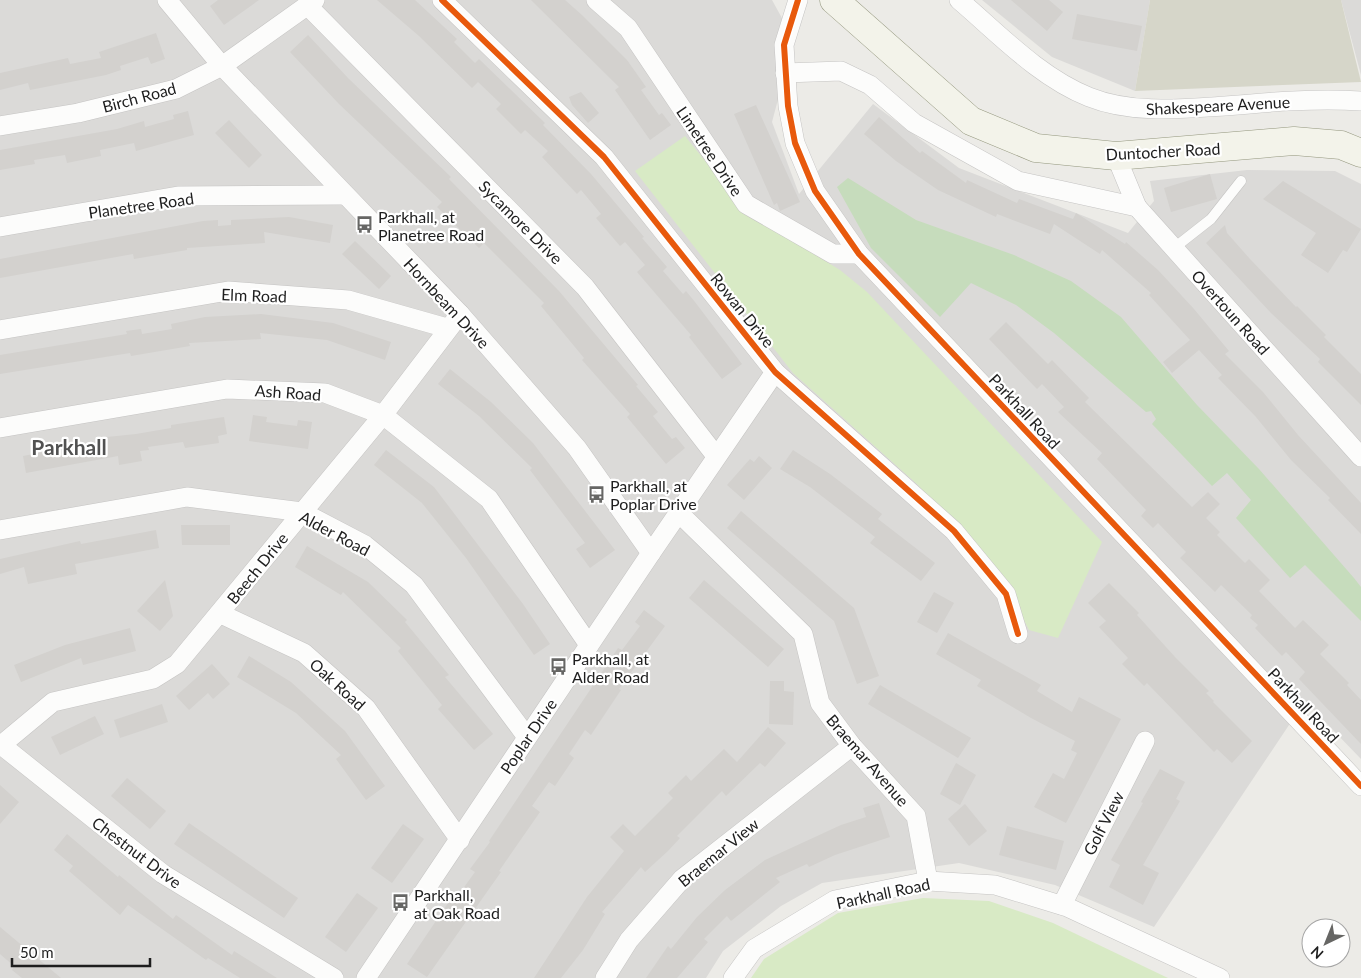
<svg xmlns="http://www.w3.org/2000/svg" width="1361" height="978" viewBox="0 0 1361 978" font-family="Lato,sans-serif">
<style>
.residential{fill:#dbdad8}
.construction{fill:#d6d6c9}
.grass{fill:#d8eac5}
.forest{fill:#c6dcbc}
.building{fill:#d3d1ce}
.lines{fill:none;stroke-linecap:round;stroke-linejoin:round}
.lane-casing{stroke:#c5c4c3;stroke-width:11}
.street-casing{stroke:#c5c4c3;stroke-width:20}
.secondary-casing{stroke:#94977e;stroke-width:29}
.lane{stroke:#fcfcfb;stroke-width:10}
.street{stroke:#fcfcfb;stroke-width:19}
.secondary{stroke:#f3f3ea;stroke-width:28}
.cycleway-casing{stroke:#fff;stroke-width:9}
.cycleway{stroke:#e8590c;stroke-width:6}
.labels{text-anchor:middle;dominant-baseline:central;stroke-width:4.5;stroke-linejoin:round;paint-order:stroke}
.street-label{font-size:16px;fill:#1e1e1e;stroke:#fff}
.poi-label{font-size:16px;fill:#1e1e1e;stroke:#fff;text-anchor:start}
.district-label{font-size:21px;font-weight:bold;fill:#515151;stroke:#fff}
</style>
<rect width="100%" height="100%" fill="#ecebe7"/>
<!-- residential -->
<g class="residential">
<path d="M0,0H772L788,29L785,73L772,122L799,194L873,104L959,168L1128,233L1154,201L1150,181L1247,170L1335,171L1361,184V759L1305,701L1154,927L1055,885L959,863L822,883L781,906L723,951L706,978H0Z"/>
<path d="M982,0H1150L1135,91L1052,57Z"/>
<path d="M1341,0H1361V75Z"/>
</g>
<!-- construction -->
<path class="construction" d="M1150,0H1341L1361,82L1135,91Z"/>
<!-- grass -->
<g class="grass">
<path d="M685,136L747,213L840,270L867,292L1102,542L1058,638L1029,630L1004,581L918,485L793,373L635,171Z"/>
<path d="M923,898L989,901L1053,923L1168,978H751L764,959L838,913Z"/>
</g>
<!-- forest -->
<path class="forest" d="M848,178L916,220L1014,255L1071,281L1121,317L1197,405L1259,469L1354,578L1361,587V621L1305,565L1290,578L1236,518L1251,500L1227,473L1212,486L1152,424L1156,419L1151,411L1146,412L1054,333L1016,305L971,283L940,317L871,248L837,187Z"/>
<!-- building -->
<g class="building">
<path d="M218,0H259L224,25L210,6Z"/>
<path d="M377,0H415L457,39L454,42L475,63L479,59L545,123L543,125L591,174L644,237L642,238L667,267L663,271L683,294L686,291L695,302L742,364L722,379L689,337L691,335L637,272L645,265L625,242L620,246L596,218L601,214L581,190L577,194L542,157L548,151L525,130L521,134L496,109L501,104L478,82L472,88L419,36Z"/>
<path d="M531,0H565L583,16L627,60L646,87L641,90L659,115L662,113L671,125L650,140L615,90L619,87Z"/>
<path d="M1011,0H1049L1063,12L1047,31Z"/>
<path d="M1077,14L1142,26L1137,51L1072,39Z"/>
<path d="M156,33L165,59L151,64L148,57L120,66L121,70L106,75L30,90L28,83L0,90V73L68,58L70,64L101,58L99,52Z"/>
<path d="M308,35L348,78L451,177L449,179L559,291L638,385L636,386L658,412L653,416L672,439L676,437L685,448L666,464L627,417L630,414L582,360L584,358L541,306L544,303L484,243L479,248L437,207L442,202L339,104L290,52Z"/>
<path d="M581,92L599,113L588,123L572,105L569,97Z"/>
<path d="M756,105L800,202L780,211L777,203L774,205L734,114Z"/>
<path d="M188,111L194,135L136,151L134,143L100,150L101,156L67,163L65,155L34,160L35,164L0,170V150L117,129L144,121L145,127L174,119L173,115Z"/>
<path d="M879,117L920,153L922,151L966,183L967,180L1017,203L1019,199L1073,219L1076,213L1125,244L1126,242L1158,270L1194,309L1229,351L1225,354L1263,392L1298,435L1361,503V534L1328,500L1330,498L1291,460L1256,417L1218,378L1222,375L1199,350L1172,373L1163,362L1190,340L1149,295L1151,293L1102,250L1100,254L1054,224L1050,234L997,214L996,217L938,190L896,161L864,134Z"/>
<path d="M229,120L262,155L249,168L215,133Z"/>
<path d="M1210,174L1217,199L1171,212L1164,188Z"/>
<path d="M1283,181L1361,229L1347,252L1343,250L1328,273L1301,255L1316,233L1263,199Z"/>
<path d="M289,217L333,225L330,243L264,232L265,243L187,248V250L134,259L133,254L0,278V259L203,221L218,220V226L231,225V220Z"/>
<path d="M1225,225L1227,233L1250,259L1296,307L1297,306L1326,335L1324,337L1361,374V405L1318,362L1320,359L1271,313L1206,243Z"/>
<path d="M355,241L391,276L379,289L342,254Z"/>
<path d="M261,314L333,323L391,342L385,360L327,340L260,333L261,339L189,343L190,346L131,356L130,353L0,374V355L127,334L126,331L141,329L142,334L172,329L171,324L205,317Z"/>
<path d="M1006,322L1048,364L1052,360L1089,398L1085,402L1192,507L1208,492L1220,504L1206,518L1220,532L1217,535L1245,563L1249,559L1270,580L1259,591L1295,628L1303,620L1329,645L1320,654L1349,683L1347,685L1361,700V744L1299,679L1305,672L1286,652L1282,656L1255,628L1258,625L1250,618L1252,615L1221,585L1215,592L1180,558L1186,552L1158,523L1153,528L1141,516L1146,510L1097,459L1102,453L1058,412L1064,407L1042,384L1037,389L989,339Z"/>
<path d="M450,369L491,402L533,443L615,550L590,568L576,549L585,543L530,470L532,468L479,416L438,384Z"/>
<path d="M253,415L267,417L266,422L297,426L298,420L312,422L308,449L249,441Z"/>
<path d="M224,417L227,434L218,436L219,443L185,448L183,442L148,447L149,450L140,451L142,461L119,465L118,456L26,473L23,456L99,441L108,439L107,437L136,434L171,428V425Z"/>
<path d="M386,450L434,487L523,604L550,644L534,655L466,558L422,503L374,465Z"/>
<path d="M793,450L830,474L882,514L878,519L935,563L921,581L870,543L875,537L810,487L780,469Z"/>
<path d="M759,456L772,468L744,500L727,485L750,459L754,462Z"/>
<path d="M741,511L854,608L879,676L857,684L834,621L727,528Z"/>
<path d="M181,525H230V545H182Z"/>
<path d="M156,530L159,548L75,564L77,574L28,584L24,567L0,574V559L80,541L81,544Z"/>
<path d="M307,546L368,582L407,620L405,622L449,675L445,677L493,734L474,750L438,709L442,705L398,651L401,648L343,592L341,595L295,567Z"/>
<path d="M165,580L173,616L160,631L137,611Z"/>
<path d="M704,580L784,649L768,667L689,598Z"/>
<path d="M1109,583L1139,613L1137,615L1175,657L1209,691L1206,693L1214,701L1213,702L1252,741L1232,763L1217,749L1214,752L1147,683L1144,686L1122,664L1128,658L1099,627L1106,621L1088,603Z"/>
<path d="M934,592L954,603L937,633L917,622Z"/>
<path d="M644,610L665,626L619,689L621,690L591,735L585,730L569,754L574,758L555,786L549,782L532,806L540,812L499,871L501,872L427,977L407,964L454,894L457,897L475,872L470,869L490,842L489,841L610,660L618,648L622,650L640,626L635,622Z"/>
<path d="M130,628L136,651L83,665L81,658L21,682L14,665L65,645Z"/>
<path d="M948,633L1041,685L1037,691L1072,712L1079,697L1121,719L1066,823L1034,807L1053,773L1064,779L1077,753L1071,750L1075,741L1031,718L977,686L981,680L936,654Z"/>
<path d="M249,656L291,682L345,731L385,786L366,800L336,759L341,755L296,713L237,677Z"/>
<path d="M212,664L230,684L213,699L208,693L189,710L176,696Z"/>
<path d="M770,681H784V691L794,692L793,725L769,724Z"/>
<path d="M880,685L971,738L958,758L868,704Z"/>
<path d="M162,704L168,722L120,738L114,720Z"/>
<path d="M95,716L104,734L60,755L51,737Z"/>
<path d="M768,727L786,743L765,767L760,763L726,796L722,791L677,836L680,838L668,851L645,872L641,867L602,912L605,914L583,950L561,978H534L587,897L624,851L610,837L623,824L635,836L673,798L668,793L686,775L691,781L724,749L737,762Z"/>
<path d="M956,763L976,775L960,805L940,794Z"/>
<path d="M1160,769L1185,782L1176,799L1180,801L1143,865L1159,873L1143,905L1109,887L1120,865L1111,860L1143,803L1141,802Z"/>
<path d="M127,778L166,811L150,829L111,796Z"/>
<path d="M0,785L19,802L0,824Z"/>
<path d="M879,803L890,837L835,855L809,867L807,864L776,878L780,882L731,921L727,916L704,939L708,942L677,978H646L668,946L671,949L697,917L725,890L765,860L841,825L866,817L863,808Z"/>
<path d="M965,804L987,831L969,846L948,819Z"/>
<path d="M189,823L298,898L284,918L174,844Z"/>
<path d="M403,824L424,839L392,883L371,868Z"/>
<path d="M1007,826L1064,841L1056,870L999,855Z"/>
<path d="M67,834L118,877L119,875L173,919L176,915L232,955L234,951L277,978H240L208,958L206,960L128,905L120,915L69,871L73,866L54,850Z"/>
<path d="M357,893L378,908L346,952L325,937Z"/>
<path d="M0,927L61,978H22L12,970L14,966L0,954Z"/>
</g>
<g class="lines">
<defs>
<path id="lane" d="M1174,248L1211,219L1241,181"/>
<g id="street">
<path d="M167,0L222,66L460,314L577,448L651,553"/>
<path d="M442,0L604,157L775,372L954,531L1006,594L1018,634"/>
<path d="M596,0L628,28L746,204L833,254H859"/>
<path d="M798,0L784,45L788,106L795,143L815,191L859,254L1361,786"/>
<path d="M959,0C999,34 1039,77 1089,97C1131,114 1181,109 1225,106C1270,102 1316,98 1361,101"/>
<path d="M307,5L585,287L716,456"/>
<path d="M785,73L841,71L870,85L914,123L1018,181L1137,207"/>
<path d="M0,126L78,113L176,89L222,66L315,0"/>
<path d="M1116,156L1137,207L1361,457"/>
<path d="M0,227L178,196L344,195"/>
<path d="M0,330L228,291L348,300L447,328"/>
<path d="M0,428L227,389L325,393L383,415L489,499L589,645"/>
<path d="M679,513L803,634L820,703L852,746L916,816L928,881"/>
<path d="M0,530L187,497L302,512L365,545L414,585L527,737"/>
<path d="M221,614L304,653L366,708L460,840"/>
<path d="M0,744L163,874L334,978"/>
<path d="M0,746L53,702L153,679L177,664L383,415L460,314"/>
<path d="M1062,905L1145,741"/>
<path d="M366,978L651,553L775,372"/>
<path d="M605,978L629,940L682,879L852,746"/>
<path d="M733,978L754,949L835,900L928,881L995,885L1067,907L1220,978"/>
</g>
<path id="secondary" d="M834,0L971,121L1036,148L1116,156L1294,141L1341,145L1361,153"/>
</defs>
<!-- lane casing -->
<use href="#lane" class="lane-casing"/>
<!-- street casing -->
<use href="#street" class="street-casing"/>
<!-- secondary casing -->
<use href="#secondary" class="secondary-casing"/>
<!-- lane -->
<use href="#lane" class="lane"/>
<!-- street -->
<use href="#street" class="street"/>
<!-- secondary -->
<use href="#secondary" class="secondary"/>
<defs>
<g id="cycleway">
<path d="M442,0L604,157L775,372L954,531L1006,594L1018,634"/>
<path d="M798,0L784,45L788,106L795,143L815,191L859,254L1361,786"/>
</g>
</defs>
<!-- cycleway casing -->
<use href="#cycleway" class="cycleway-casing"/>
<!-- cycleway -->
<use href="#cycleway" class="cycleway"/>
</g>
<!-- icons -->
<defs>
<symbol id="bus-bare" viewBox="-9 -9 18 18"><path d="M-5-6H5V4H4V6H2V4H-2V6H-4V4H-5ZM-3.5-4V0h7V-4ZM-3.5 1.2v1.5H-2V1.2ZM2 1.2v1.5H3.5V1.2Z" fill="#666664" stroke="#fff" stroke-width="2.5" paint-order="stroke"/></symbol>
</defs>
<g fill-rule="evenodd">
<use href="#bus-bare" x="352" y="212" width="25" height="25"/>
<use href="#bus-bare" x="584" y="482" width="25" height="25"/>
<use href="#bus-bare" x="546" y="654" width="25" height="25"/>
<use href="#bus-bare" x="388" y="890" width="25" height="25"/>
</g>
<g class="labels">
<!-- street labels -->
<g class="street-label">
<text transform="translate(139 97) rotate(-15)">Birch Road</text>
<text transform="translate(1218 105) rotate(-3)">Shakespeare Avenue</text>
<text transform="translate(710 151) rotate(56)">Limetree Drive</text>
<text transform="translate(1163 151) rotate(-3)">Duntocher Road</text>
<text transform="translate(141 205) rotate(-8)">Planetree Road</text>
<text transform="translate(521 222) rotate(45)">Sycamore Drive</text>
<text transform="translate(254 295) rotate(2)">Elm Road</text>
<text transform="translate(447 303) rotate(47)">Hornbeam Drive</text>
<text transform="translate(743 310) rotate(51)">Rowan Drive</text>
<text transform="translate(1231 312) rotate(48)">Overtoun Road</text>
<text transform="translate(288 392) rotate(4)">Ash Road</text>
<text transform="translate(1025 411) rotate(47)">Parkhall Road</text>
<text transform="translate(335 533) rotate(28)">Alder Road</text>
<text transform="translate(257 568) rotate(-51)">Beech Drive</text>
<text transform="translate(338 684) rotate(42)">Oak Road</text>
<text transform="translate(1304 705) rotate(47)">Parkhall Road</text>
<text transform="translate(528 736) rotate(-56)">Poplar Drive</text>
<text transform="translate(868 760) rotate(49)">Braemar Avenue</text>
<text transform="translate(1103 823) rotate(-63)">Golf View</text>
<text transform="translate(137 852) rotate(37)">Chestnut Drive</text>
<text transform="translate(718 852) rotate(-39)">Braemar View</text>
<text transform="translate(883 893) rotate(-12)">Parkhall Road</text>
</g>
<!-- poi labels -->
<g class="poi-label">
<text x="378" y="216">Parkhall, at<tspan x="378" dy="18">Planetree Road</tspan></text>
<text x="610" y="485">Parkhall, at<tspan x="610" dy="18">Poplar Drive</tspan></text>
<text x="572" y="658">Parkhall, at<tspan x="572" dy="18">Alder Road</tspan></text>
<text x="414" y="894">Parkhall,<tspan x="414" dy="18">at Oak Road</tspan></text>
</g>
<!-- district labels -->
<g class="district-label">
<text x="69" y="446">Parkhall</text>
</g>
</g>
<!-- north arrow -->
<g transform="translate(1326 943) rotate(223)"><circle r="24" fill="#ffffff" stroke="#a5a5a5"/>
<path d="M0-4L9 19L0 12L-9 19Z" fill="#666664"/>
<text y="-8" font-size="14" font-weight="bold" text-anchor="middle" fill="#1e1e1e">N</text>
</g>
<!-- scale -->
<path d="M12 958v8h138v-8" fill="none" stroke="#1e1e1e" stroke-width="2.5"/>
<text x="20" y="958" font-size="15" fill="#1e1e1e" stroke="#ffffff" stroke-width="4" paint-order="stroke">50 m</text>
</svg>
